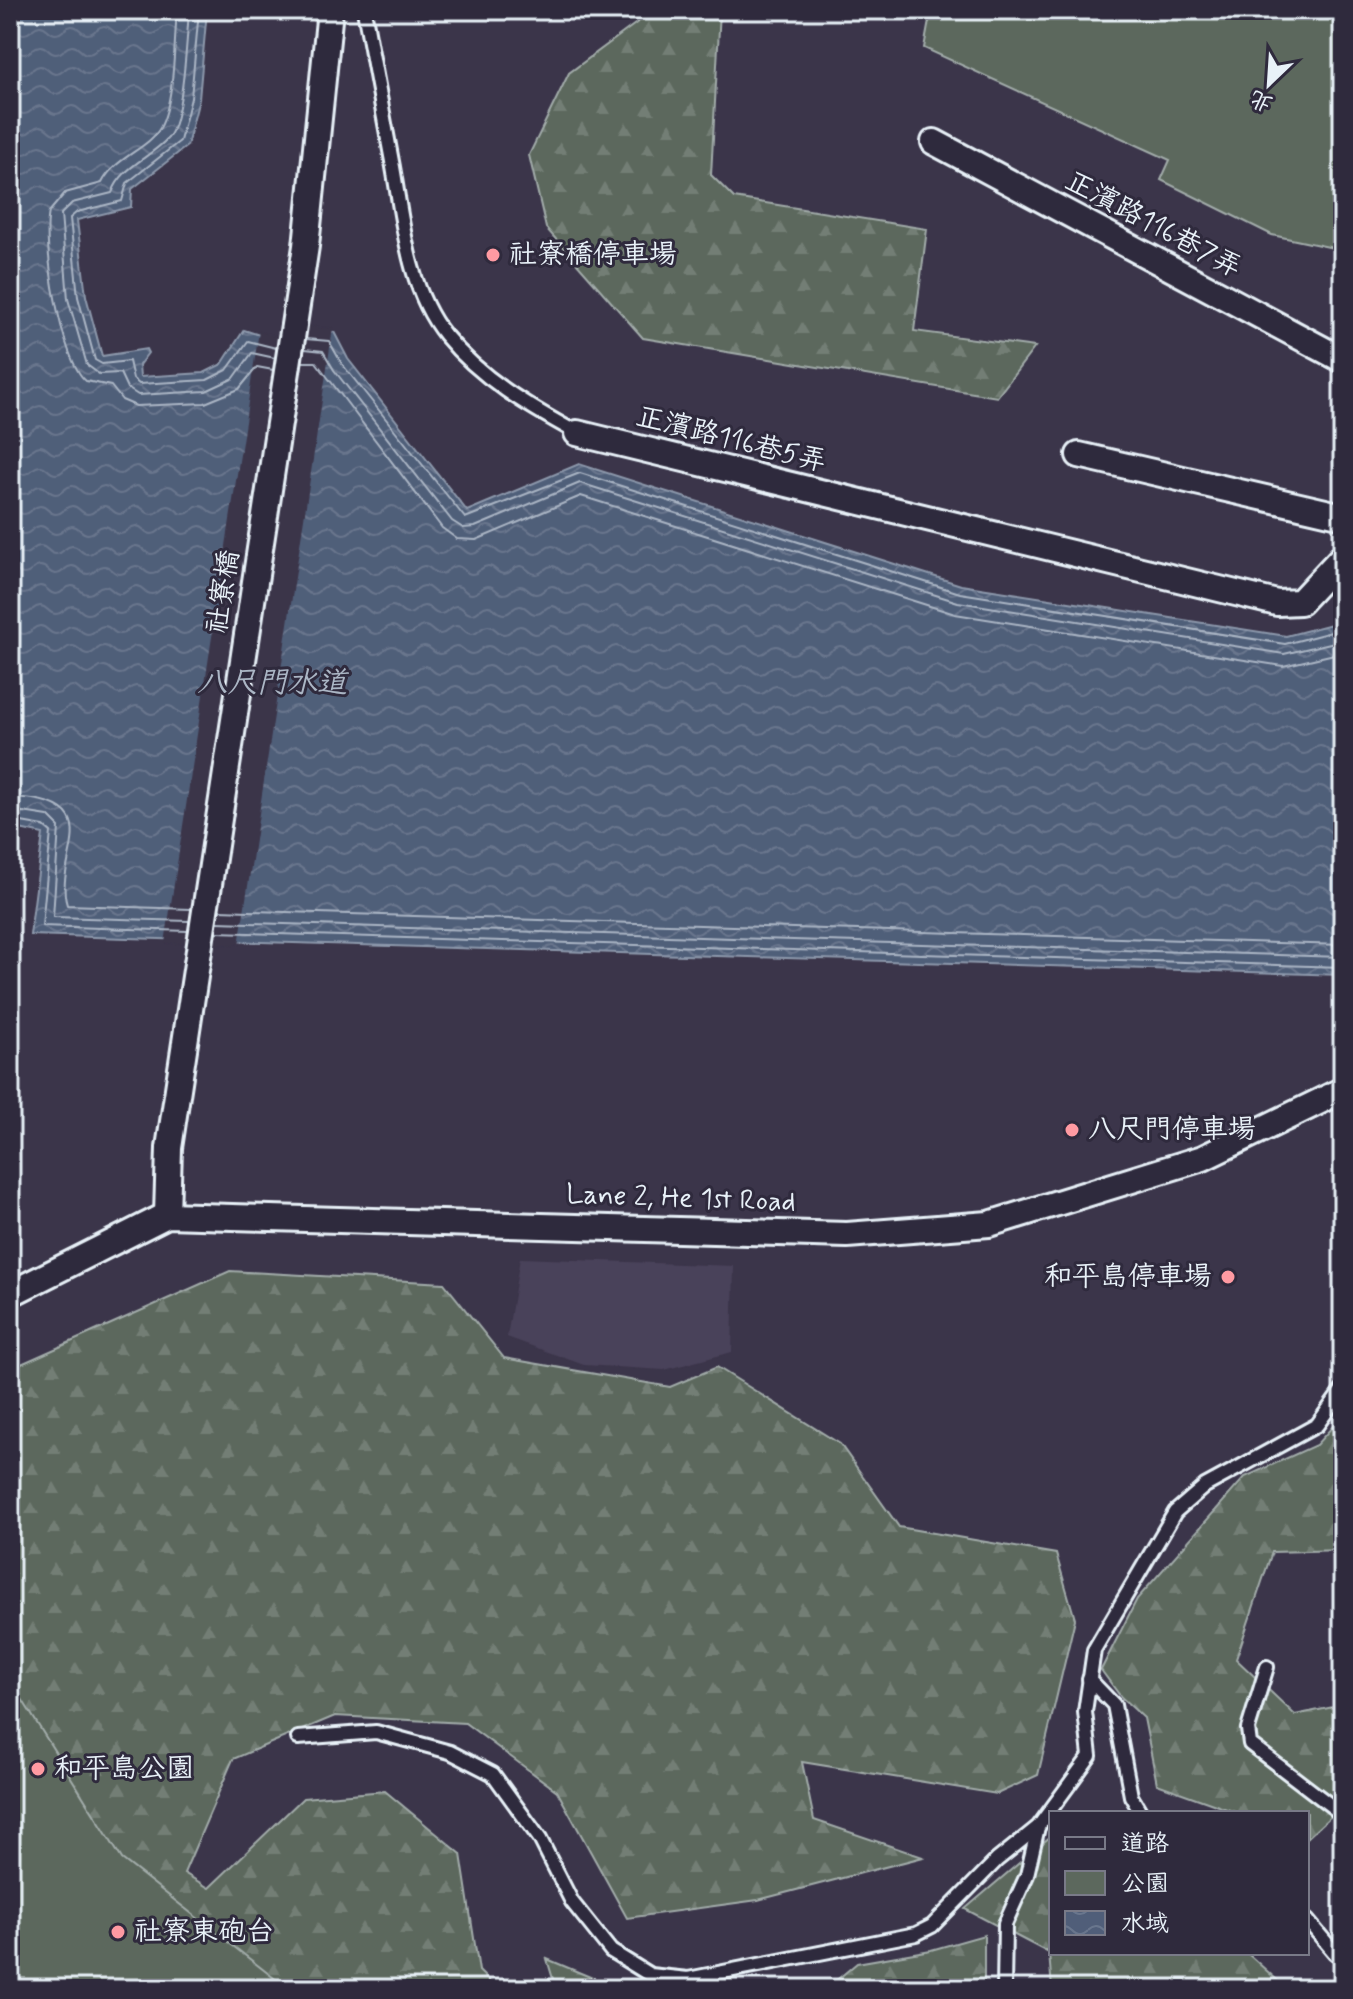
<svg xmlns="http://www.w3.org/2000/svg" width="1353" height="1999" viewBox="0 0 1353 1999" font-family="Mynerve,'LXGW WenKai TC',sans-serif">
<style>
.built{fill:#4a425a}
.forest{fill:url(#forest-firs);stroke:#a2acaa;stroke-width:2}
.green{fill:#5c685d;stroke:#a2acaa;stroke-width:2}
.water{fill:url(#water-waves);stroke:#8d99ac;stroke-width:2}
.pier{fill:#3b354a}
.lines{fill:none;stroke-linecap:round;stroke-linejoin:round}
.shore{stroke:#abb6c5;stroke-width:2}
.service-casing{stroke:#e8f1f8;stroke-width:18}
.minor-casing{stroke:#e8f1f8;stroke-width:30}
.service{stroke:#2f2a3d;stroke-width:12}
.minor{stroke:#2f2a3d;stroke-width:24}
.poi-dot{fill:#ff9aa2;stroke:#2f2a3d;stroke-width:3}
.labels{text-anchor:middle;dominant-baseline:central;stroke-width:6;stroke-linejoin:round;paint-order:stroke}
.street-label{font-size:28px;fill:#e8f1f8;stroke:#2f2a3d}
.poi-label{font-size:28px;fill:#e8f1f8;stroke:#2f2a3d;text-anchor:start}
.water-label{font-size:30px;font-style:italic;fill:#abb6c5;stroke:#2f2a3d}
</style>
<defs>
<pattern id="forest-firs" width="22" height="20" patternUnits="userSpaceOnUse" patternTransform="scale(2)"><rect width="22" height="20" fill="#5c685d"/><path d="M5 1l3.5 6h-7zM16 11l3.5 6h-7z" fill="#737e75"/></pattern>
<pattern id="water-waves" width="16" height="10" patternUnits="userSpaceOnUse" patternTransform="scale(2)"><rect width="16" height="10" fill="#505e79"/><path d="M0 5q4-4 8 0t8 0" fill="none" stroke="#69768d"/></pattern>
</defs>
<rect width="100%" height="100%" fill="#3b354a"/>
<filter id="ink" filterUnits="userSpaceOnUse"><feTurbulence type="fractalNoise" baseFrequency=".0125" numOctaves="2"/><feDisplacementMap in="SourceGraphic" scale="16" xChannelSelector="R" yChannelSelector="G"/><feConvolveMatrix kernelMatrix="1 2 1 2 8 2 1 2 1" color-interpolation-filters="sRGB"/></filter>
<g filter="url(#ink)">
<!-- built -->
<path class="built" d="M520,1258L734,1266L732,1352L664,1370L584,1365L507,1337Z"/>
<!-- forest -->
<g class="forest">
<path d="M654,10H720L711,175L734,198L927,229L914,331L1035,347L997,397L643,338L546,228L529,155L569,73Z"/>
<path d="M230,1271L444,1283L504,1358L670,1387L717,1367L840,1444L899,1527L1056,1554L1075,1619L1038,1775L997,1794L802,1762L814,1820L923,1857L758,1900L627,1918L557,1791L465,1723L335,1716L233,1759L184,1873L209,1888L303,1798L385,1791L461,1854L479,1971L497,1989H10V1369Z"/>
<path d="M1343,1415V1550L1272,1552L1236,1659L1295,1715L1343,1705V1805L1307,1838V1813H1238L1157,1784L1144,1718L1121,1697L1101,1670L1137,1599L1245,1477L1316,1445Z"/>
<path d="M1051,1836V1953H1247L1287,1989H1052L1049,1953L965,1909Z"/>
<path d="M984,1935V1989H826L857,1963L931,1950Z"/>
<path d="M547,1959L619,1989H556Z"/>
</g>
<!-- green -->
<g class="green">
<path d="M931,10H1343V250L1272,235L1161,180L1170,160L924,48Z"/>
<path d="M10,1680L122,1859L288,1989H10Z"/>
</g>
<!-- water -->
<path class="water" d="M10,10H207L199,99L187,146L132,189L131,207L77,220L86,296L102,356L146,349L148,353L139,365L140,377L204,373L222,364L244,330L275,340L300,330L334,332L348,359L467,511L579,464L961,585L1286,636L1343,621V975L30,935L43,834L10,827Z"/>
<!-- pier -->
<path class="pier" d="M299,326L333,328L239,945L165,943L259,331L275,336Z"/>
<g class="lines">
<!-- shore -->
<g class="shore">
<path d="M177,10C174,41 175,101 160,128C148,149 115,157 102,183L65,193L49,212C42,243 61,361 86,381L111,386L122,400L136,406L205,403L239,389L257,367L273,370"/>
<path d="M189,10C187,36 183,121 168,138C150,158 122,166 112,193L72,203L61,214L68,299L87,365L99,374L120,373L127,388L138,395L206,391L234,378L252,353L275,358"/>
<path d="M199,10L191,98L180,141L127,183L122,201L77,212L70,218L78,297L95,360L102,364L129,361L133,379L139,384L207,380L227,370L248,341L276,348"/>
<path d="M306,339L329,341L342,364L465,518L580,473L960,593L1285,644L1343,629"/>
<path d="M305,349L323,351L334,370L452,521L463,528L475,527L580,483L958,602L1284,654L1343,640"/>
<path d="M303,362H316L442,528L457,539L476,540L581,496L955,614L1283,666L1343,652"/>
<path d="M10,797C116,801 52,858 67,905L191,909"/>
<path d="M10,810L48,816L59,827L53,917L189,921"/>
<path d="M10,820L44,826L51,832L42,926L188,931"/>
<path d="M219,910L1343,945"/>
<path d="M217,922L1343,957"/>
<path d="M216,932L1343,967"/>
</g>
<defs>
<g id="service">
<path d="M364,10C374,62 383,115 393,167C403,223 408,289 445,335C481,379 528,406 577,433"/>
<path d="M1267,1667L1248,1729L1250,1744L1343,1815"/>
<path d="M1089,1679L1114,1705L1131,1796L1141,1813"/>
<path d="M298,1738L376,1732L450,1752L493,1774L540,1839L572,1902L611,1951L650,1975L688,1979L916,1934L932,1926L997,1860L1038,1827L1090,1756L1085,1712L1094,1650L1175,1512L1205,1486L1317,1425L1343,1389"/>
<path d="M1307,1920L1335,1953"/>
<path d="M1004,1989L1005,1924L1027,1875L1038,1827"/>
</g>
<g id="minor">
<path d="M934,142L1343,360"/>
<path d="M577,433L1277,603L1300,602L1343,556"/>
<path d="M1079,455L1343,516"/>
<path d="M167,1215L169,1148L306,246L330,10"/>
<path d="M10,1294L167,1215L847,1235L989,1224L1203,1158L1343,1090"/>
</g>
</defs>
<!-- service casing -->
<use href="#service" class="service-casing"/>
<!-- minor casing -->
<use href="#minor" class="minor-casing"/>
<!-- service -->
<use href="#service" class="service"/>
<!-- minor -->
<use href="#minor" class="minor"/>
</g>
</g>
<!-- markers -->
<g class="poi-dot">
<circle cx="493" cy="255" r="8"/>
<circle cx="1072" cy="1130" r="8"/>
<circle cx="1228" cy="1277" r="8"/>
<circle cx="38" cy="1769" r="8"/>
<circle cx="118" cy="1932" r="8"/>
</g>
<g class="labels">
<!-- street labels -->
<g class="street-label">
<text transform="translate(1153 225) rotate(28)">正濱路116巷7弄</text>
<text transform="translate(731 440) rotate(14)">正濱路116巷5弄</text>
<text transform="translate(224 592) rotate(-81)">社寮橋</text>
<text transform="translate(681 1199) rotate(2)">Lane 2, He 1st Road</text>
</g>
<!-- poi labels -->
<g class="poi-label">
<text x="509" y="255">社寮橋停車場</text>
<text x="1088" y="1130">八尺門停車場</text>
<text x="1212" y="1277" text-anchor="end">和平島停車場</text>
<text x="54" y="1769">和平島公園</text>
<text x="134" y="1932">社寮東砲台</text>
</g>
<!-- water labels -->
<g class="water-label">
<text x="272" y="683">八尺門水道</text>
</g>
</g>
<!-- margin -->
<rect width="1353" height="1999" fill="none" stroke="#2f2a3d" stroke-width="40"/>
<rect x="20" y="20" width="1313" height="1959" fill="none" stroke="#e8f1f8" stroke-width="3" filter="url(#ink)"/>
<!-- legend -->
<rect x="1049" y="1811" width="260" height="144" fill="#2f2a3d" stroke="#797a88" stroke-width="2"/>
<rect x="1065" y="1837" width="40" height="12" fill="#2f2a3d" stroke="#797a88" stroke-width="2"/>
<text x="1121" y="1851" font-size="24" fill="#e8f1f8">道路</text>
<rect x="1065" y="1871" width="40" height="24" fill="#5c685d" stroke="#797a88" stroke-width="2"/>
<text x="1121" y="1891" font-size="24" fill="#e8f1f8">公園</text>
<rect x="1065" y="1911" width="40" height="24" fill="url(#water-waves)" stroke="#797a88" stroke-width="2"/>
<text x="1121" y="1931" font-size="24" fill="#e8f1f8">水域</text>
<!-- north arrow -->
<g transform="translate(1269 84) rotate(205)" stroke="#2f2a3d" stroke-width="6" paint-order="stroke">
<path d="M0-6L14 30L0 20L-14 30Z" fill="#e8f1f8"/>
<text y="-12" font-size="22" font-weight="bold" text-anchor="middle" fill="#e8f1f8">北</text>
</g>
</svg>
